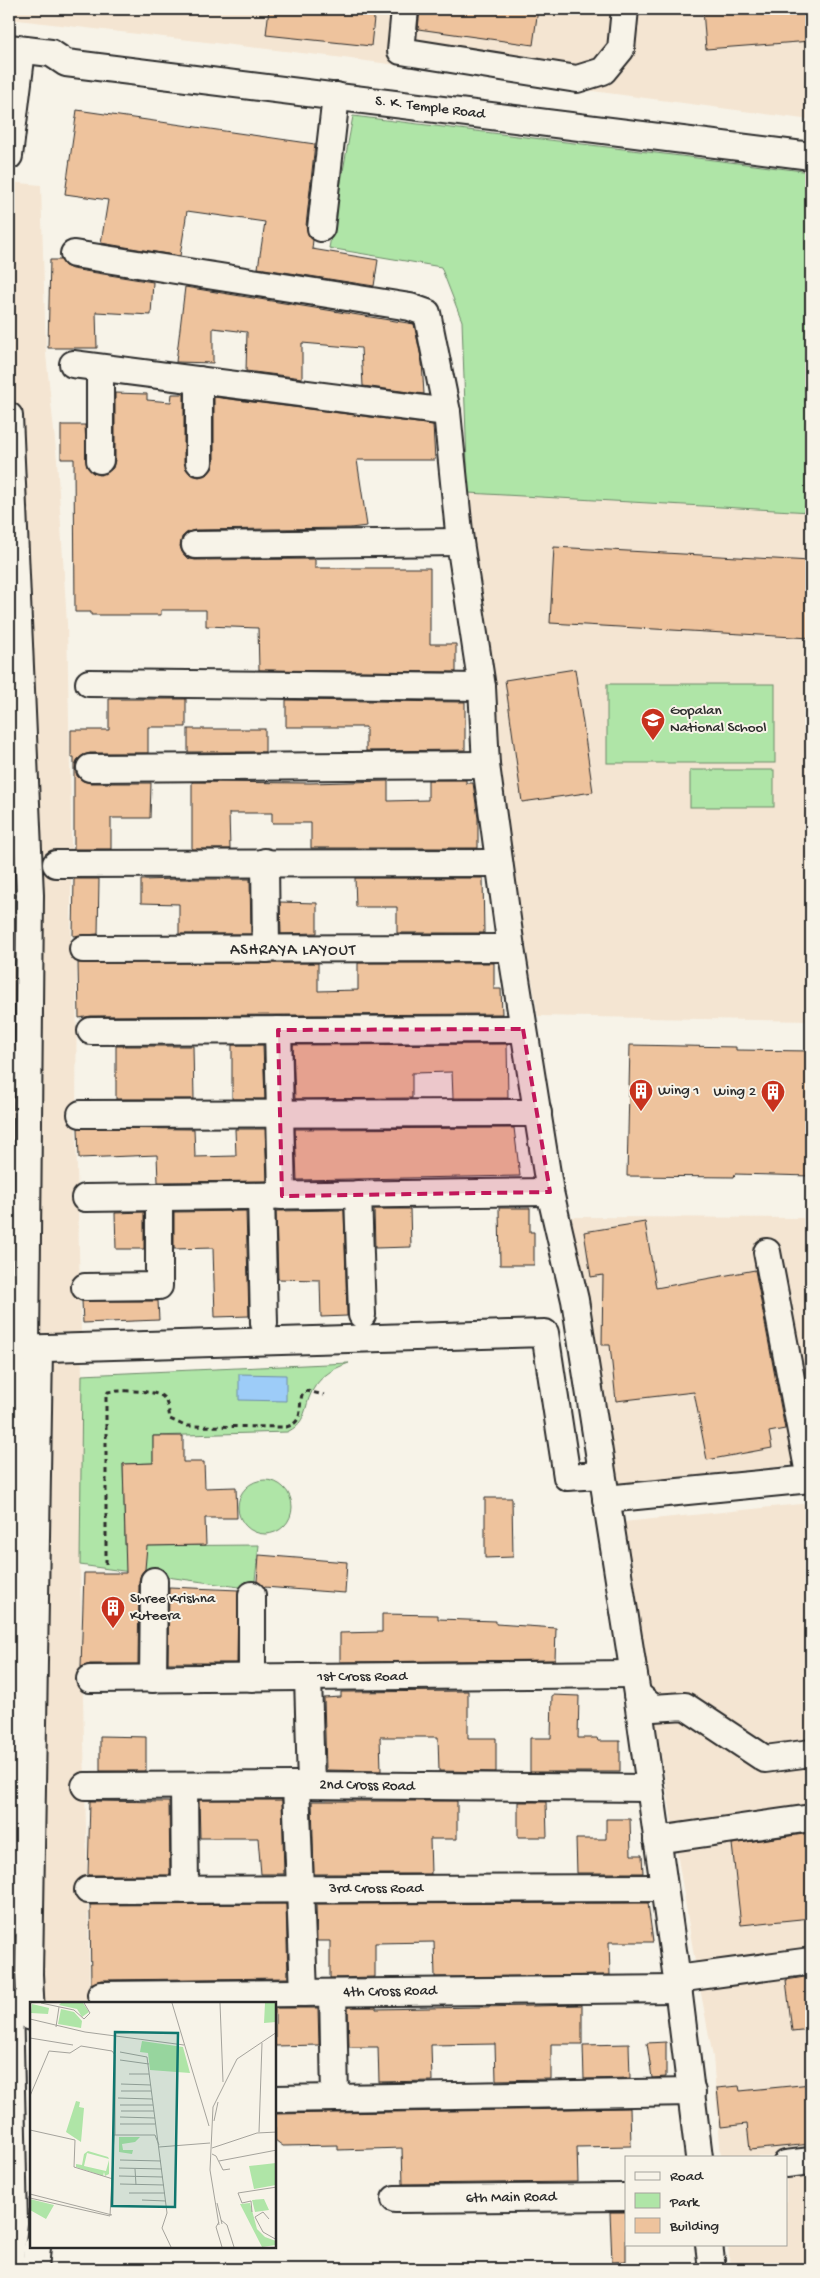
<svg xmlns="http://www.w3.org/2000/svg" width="820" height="2278" viewBox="0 0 820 2278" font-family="'Gochi Hand',sans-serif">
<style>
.built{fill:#f4e5d2}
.green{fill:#afe5a7;stroke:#6d8869}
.water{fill:#9dccf8;stroke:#6f8ca6}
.building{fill:#eec39d;stroke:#2b2b2b}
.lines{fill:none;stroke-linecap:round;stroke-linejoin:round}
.minor-casing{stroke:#2b2b2b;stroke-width:30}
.path{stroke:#2b2b2b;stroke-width:3;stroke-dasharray:5 4;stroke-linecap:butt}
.minor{stroke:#f7f3e8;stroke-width:26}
.marked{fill:#c2185b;fill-opacity:0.2;stroke:#c2185b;stroke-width:4;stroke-dasharray:10 6;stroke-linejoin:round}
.labels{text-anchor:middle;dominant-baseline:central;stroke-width:4;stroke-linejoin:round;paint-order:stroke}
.street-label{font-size:15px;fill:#2b2b2b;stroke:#f7f3e8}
.poi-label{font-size:15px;fill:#2b2b2b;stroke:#f7f3e8;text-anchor:start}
.neighbourhood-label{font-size:16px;letter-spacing:1px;fill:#2b2b2b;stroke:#f7f3e8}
.inset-road{fill:none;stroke:#a5a39c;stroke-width:1}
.view{fill:#0f766e;fill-opacity:0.15;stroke:#0f766e;stroke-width:2.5}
.inset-edge{fill:none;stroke:#2b2b2b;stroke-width:2.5}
</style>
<rect width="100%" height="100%" fill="#f7f3e8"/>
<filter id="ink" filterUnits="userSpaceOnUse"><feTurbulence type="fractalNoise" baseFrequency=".02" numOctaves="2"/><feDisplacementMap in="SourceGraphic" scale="10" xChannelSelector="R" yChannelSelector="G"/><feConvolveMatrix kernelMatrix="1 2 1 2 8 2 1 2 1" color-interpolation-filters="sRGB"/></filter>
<g filter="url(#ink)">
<!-- built -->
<g class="built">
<path d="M9,9H811V120L336,57L9,19Z"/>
<path d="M9,182L41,185L46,354L57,460L67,624L71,815V942L77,958L76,1127L82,1375L80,1565L90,2003H31L9,1994Z"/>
<path d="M468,493L811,512V1021L538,1016L502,809Z"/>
<path d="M571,1217L811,1218V1463L616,1485Z"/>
<path d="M811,1503V2269H730L728,2244H786V2157H721L713,2057L694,1956L623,1522Z"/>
</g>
<!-- green -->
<g class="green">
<path d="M353,116L811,172V512L468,493L462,321L441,267L329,248Z"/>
<rect x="607" y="684" width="168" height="79"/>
<rect x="690" y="770" width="84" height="37"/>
<path d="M349,1363C331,1369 316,1379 309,1398C304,1413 304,1424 287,1432L153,1436V1463L123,1464L125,1546L259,1545L254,1589L80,1565L82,1375Z"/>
<circle cx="265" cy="1507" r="27"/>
</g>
<!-- water -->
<path class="water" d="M239,1374L286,1375V1401L239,1400Z"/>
<!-- building -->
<g class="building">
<path d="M269,9H375L371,46L266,35Z"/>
<path d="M420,9H538L533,45L418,29Z"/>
<path d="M703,9H811V41L706,49Z"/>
<path d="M77,110L315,144L306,226L308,234L313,240L312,249L378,260L374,286L258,268L265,222L187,211L180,256L101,243L108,200L65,194Z"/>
<path d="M50,260H61L65,266L72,269L153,282L151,315L96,312L97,348H48Z"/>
<path d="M185,287L414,324L422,362L424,394L363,386L361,348L302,343V378L246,371L247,332L213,328V363L176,362Z"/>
<path d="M115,393L147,394V400L171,402L172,394H184V462L186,469L191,475L199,477L207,475L212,469L214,462V397L433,425L435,460H357L367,526L350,528L195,530L188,532L182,537L180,546L182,552L187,558L195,560L315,559V568H430V644H456V672L259,670L258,628L206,626V610H161V615H91V612H75L74,459H61V425H85L87,467L93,473L100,475L107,473L113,468L115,460Z"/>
<path d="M554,547L811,561V638L550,623Z"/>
<path d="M575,669L593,792L522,802L505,680Z"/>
<path d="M109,699H186V727H148V753H90L83,755L77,760L75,769L77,776L83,781L90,783H151L150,818H111V849H74V757H71V730H109Z"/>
<path d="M286,700L465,702V750L366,751V727H286Z"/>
<rect x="188" y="729" width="77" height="23"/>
<path d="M428,780H466V783H473L478,818V848H311V823H272V813H229L230,849H192V782L310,783L388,781V801L428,800Z"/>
<path d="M355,878H483L484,933H397V907H356Z"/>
<path d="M74,879H99L98,934L73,936Z"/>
<path d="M179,879H250L251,934H179V904L141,903V880Z"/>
<path d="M280,902L317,903V933L281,934Z"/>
<path d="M78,963H318V991L358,990V963H494V989H501L502,1014L91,1016L79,1018Z"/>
<path d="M507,1044L508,1098H453L452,1072L412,1073V1098L295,1099L293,1045Z"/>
<path d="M232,1045H263L265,1099H232Z"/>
<path d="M630,1045L736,1047V1050L811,1051V1176L735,1174L734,1177L627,1176Z"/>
<path d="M116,1046H193L194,1099H116Z"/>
<path d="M78,1128L194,1129L195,1157L236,1156L235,1129H265L267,1181L158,1182L157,1155L79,1158Z"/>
<path d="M514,1128L520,1176L297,1180L295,1129Z"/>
<path d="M499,1208H530V1232H534V1265H500Z"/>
<path d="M374,1209H410L411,1247L375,1248Z"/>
<path d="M344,1210L347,1316L321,1317L320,1280L278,1279L276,1211Z"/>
<path d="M246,1211L249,1316L215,1317L213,1248L174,1249V1212Z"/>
<path d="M144,1212V1249H116L115,1213Z"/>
<path d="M645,1222L656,1288L755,1270L785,1429L769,1432L772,1448L707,1460L694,1392L616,1401L610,1345H602L603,1275L591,1277L584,1232Z"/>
<path d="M82,1301H158L159,1320L83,1323Z"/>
<path d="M153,1436H183V1462H204L205,1488L236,1487L237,1518H205L206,1545L147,1546L145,1569L141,1574L139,1581L138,1664H90L81,1667L84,1573H126L123,1464L153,1463Z"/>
<path d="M485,1498H512L513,1557L485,1558Z"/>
<path d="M259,1555L347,1562L345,1593L264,1587L257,1581Z"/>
<path d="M169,1587L238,1590L237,1663H168Z"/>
<path d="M382,1614L438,1615V1619L496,1621V1624L556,1628L555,1660L340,1662V1633L382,1632Z"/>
<path d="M468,1691V1738H496V1772L439,1771L438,1737H380L381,1771L326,1770L324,1698L341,1697V1692Z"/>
<path d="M552,1695L579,1696L578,1738H597L598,1741H620V1772H530V1738H551Z"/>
<path d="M100,1736L146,1737V1771H100Z"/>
<path d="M199,1800H282L284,1874H261L258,1838H200Z"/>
<path d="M90,1801L169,1802L170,1875H88Z"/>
<path d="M312,1801H457V1839H430L431,1874H314Z"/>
<path d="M518,1802H546L547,1837H518Z"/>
<path d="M606,1819H630L631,1855H642L643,1873H577L576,1839H606Z"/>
<path d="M811,1833V1918L741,1925L732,1844Z"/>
<path d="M648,1903L653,1942H609L610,1975L435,1977L434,1942L375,1943V1977L330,1978V1941H317L316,1904Z"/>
<path d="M286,1904L288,1978L101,1980L91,1984L90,1905Z"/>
<path d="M811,1976V2029L792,2031L786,1980Z"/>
<path d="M582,2005V2044H551V2079L496,2080L495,2044L431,2045L432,2081L379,2082L378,2047H349L348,2007H376V2009Z"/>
<path d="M275,2008H318L319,2045L275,2046Z"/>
<path d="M666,2042V2077L652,2078L647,2043Z"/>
<path d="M629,2044L630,2078L584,2079L583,2045Z"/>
<path d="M811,2084V2144L750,2150L747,2124L721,2127L717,2088L739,2086L740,2091Z"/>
<path d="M630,2108L631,2146L577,2147L578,2182L403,2184L402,2148L338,2150V2145L283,2146L275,2140V2114Z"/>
<path d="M610,2212H626V2261L612,2262Z"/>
</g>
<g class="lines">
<defs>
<g id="minor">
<path d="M405,9L401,51L577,79L603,71L621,49L625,9"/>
<path d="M9,48L51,53L66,63L811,156"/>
<path d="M9,156L22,50"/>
<path d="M321,228L336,96"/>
<path d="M74,254L410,307L427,313L447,412L460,542L482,687L486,765L511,948L550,1192L575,1300L637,1694L677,1979L699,2157"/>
<path d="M73,364L447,412"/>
<path d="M100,368V460"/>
<path d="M199,380V462"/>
<path d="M9,416L30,895L26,1349"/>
<path d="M195,545L460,542"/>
<path d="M89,683L482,687"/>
<path d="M90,768L486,765"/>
<path d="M265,862L266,949"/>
<path d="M56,864L499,863"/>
<path d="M83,949L511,948"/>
<path d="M278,1030L282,1196"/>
<path d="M91,1031L523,1029"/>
<path d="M81,1114L538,1113"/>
<path d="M358,1194L362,1315"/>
<path d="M261,1196L264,1323"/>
<path d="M85,1198L550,1192"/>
<path d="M767,1252L810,1479"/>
<path d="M85,1287L159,1286V1197"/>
<path d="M606,1499L811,1479"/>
<path d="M308,1677L311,1785"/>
<path d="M252,1678V1595"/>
<path d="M90,1679L633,1674"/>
<path d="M153,1679L154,1581"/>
<path d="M637,1694L653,1708L685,1706L765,1759L811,1753"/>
<path d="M296,1785L304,1993"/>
<path d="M85,1786L296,1785L650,1788"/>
<path d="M184,1786L185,1890"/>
<path d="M657,1840L811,1818"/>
<path d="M88,1890L664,1888"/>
<path d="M9,1923L14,1349L545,1333L567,1477L601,1475"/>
<path d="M677,1979L811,1961"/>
<path d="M333,1993L335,2098"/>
<path d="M101,1995L679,1989"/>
<path d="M9,2002L14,2223L9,2269"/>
<path d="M31,2017L29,1974L39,1349"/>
<path d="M275,2099L692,2092"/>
<path d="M786,2164L811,2161"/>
<path d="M395,2199L626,2197"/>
<path d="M709,2244L712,2269"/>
<path d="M35,2269L37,2247"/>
</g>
</defs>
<!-- minor casing -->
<use href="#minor" class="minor-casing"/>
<!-- path -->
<path class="path" d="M106,1564V1397L108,1392C118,1390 156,1390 163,1397C168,1402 169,1413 170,1419L185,1426L286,1427C306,1422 297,1406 303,1392L307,1391L324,1395"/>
<!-- minor -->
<use href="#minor" class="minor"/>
</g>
</g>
<!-- marked area -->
<path class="marked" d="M523,1029L550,1192L282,1196L278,1030Z"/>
<!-- icons -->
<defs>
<symbol id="school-pin" viewBox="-11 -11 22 30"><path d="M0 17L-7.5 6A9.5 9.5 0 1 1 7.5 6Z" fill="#c8321e" stroke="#f7f3e8"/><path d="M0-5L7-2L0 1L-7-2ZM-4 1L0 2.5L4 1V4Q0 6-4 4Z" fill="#fff"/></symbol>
<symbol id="building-pin" viewBox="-11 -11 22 30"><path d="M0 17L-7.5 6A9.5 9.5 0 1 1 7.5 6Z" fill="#c8321e" stroke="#f7f3e8"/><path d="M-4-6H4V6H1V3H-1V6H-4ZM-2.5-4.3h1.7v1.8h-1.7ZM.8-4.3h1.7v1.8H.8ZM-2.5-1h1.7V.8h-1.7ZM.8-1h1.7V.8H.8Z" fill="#fff"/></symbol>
</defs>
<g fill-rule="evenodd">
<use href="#school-pin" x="639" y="706" width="28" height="38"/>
<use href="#building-pin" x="627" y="1077" width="28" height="38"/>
<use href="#building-pin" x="759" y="1078" width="28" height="38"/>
<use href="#building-pin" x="99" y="1594" width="28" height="38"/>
</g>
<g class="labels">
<!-- street labels -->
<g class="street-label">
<text transform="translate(430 108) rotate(7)">S. K. Temple Road</text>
<text x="362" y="1677">1st Cross Road</text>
<text transform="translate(367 1786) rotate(1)">2nd Cross Road</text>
<text x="376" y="1889">3rd Cross Road</text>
<text transform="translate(390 1992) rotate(-1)">4th Cross Road</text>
<text transform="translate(511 2198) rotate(-1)">6th Main Road</text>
</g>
<!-- poi labels -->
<g class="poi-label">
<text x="670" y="711">Gopalan<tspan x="670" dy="17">National School</tspan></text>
<text x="658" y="1091">Wing 1</text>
<text x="756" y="1092" text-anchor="end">Wing 2</text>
<text x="130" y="1599">Shree Krishna<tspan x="130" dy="17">Kuteera</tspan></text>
</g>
<!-- neighbourhood labels -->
<g class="neighbourhood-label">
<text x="293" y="951">ASHRAYA LAYOUT</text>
</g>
</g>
<!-- overview -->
<g transform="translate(30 2002)">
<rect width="246" height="246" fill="#f7f3e8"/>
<path d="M31,1H53L59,10L52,15L47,7L29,3ZM235,1H246V20L234,21ZM2,2L19,6L18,12L1,11ZM31,7L44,10L52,19L51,26L28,22ZM112,39L153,45L160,71L120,68L118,51L110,50ZM46,99L50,100L49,105L54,106L51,140L36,130ZM89,135H110L105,140L92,142L93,148H103L102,152L89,150ZM58,149L78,155L79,157L57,151L54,164L76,169L79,158V172L75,174L74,170L73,174L46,165V162L52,163L54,152ZM246,161V183L224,187L219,164ZM0,197L24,203L16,217L0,208ZM234,197L239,208L225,210L222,198ZM220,201L227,227L235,235L246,239V243L232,245L210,202Z" fill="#afe5a7"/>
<path class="inset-road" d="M11,1L44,8L54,17L60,11L54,1M142,1L179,124M190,1L193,80M0,17L55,30L154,43M26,25L29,5M0,36L43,43M90,50L117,55L137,211L132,226L141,245M90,58L119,62M99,72H119M91,82L121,83M91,89H121M0,94L19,49L40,51L51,44L82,49L85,53V133M88,96L122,97M90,103H123M91,109H124M90,115L125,116M184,119L188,100M90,122H125M0,128L45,138L44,165L83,177M229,130L232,41M129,145L180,141M182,146L227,131L247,130M182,152L186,154L193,168L200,167M90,158L131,159M189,159L247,148M89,166L132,167M105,167L106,183M89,174L133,175M90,182L134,183M99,191H135M0,192L82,213M0,196L80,214L84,133H125L129,143M112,198L136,199M187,201L192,222M222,210L221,199L212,201L208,191L247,185M239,217L233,210L225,215L233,230L247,238M191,218L197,223L204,245M189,220L186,225L192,245M189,223L180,168L183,105L207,57L247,30"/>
<path class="view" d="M85,30L148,31L145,205L82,204Z"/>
<rect width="246" height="246" class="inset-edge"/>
</g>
<!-- margin -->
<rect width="820" height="2278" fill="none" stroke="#f7f3e8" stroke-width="30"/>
<rect x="15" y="15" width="790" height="2248" fill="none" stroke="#2b2b2b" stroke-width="2" filter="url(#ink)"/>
<!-- legend -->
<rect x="625" y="2156" width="162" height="90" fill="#f7f3e8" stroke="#a5a39c"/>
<rect x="635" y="2172" width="25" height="8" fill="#f7f3e8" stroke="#a5a39c"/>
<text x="670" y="2180" font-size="15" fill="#2b2b2b">Road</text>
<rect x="635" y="2193" width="25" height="15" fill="#afe5a7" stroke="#a5a39c"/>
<text x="670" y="2206" font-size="15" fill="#2b2b2b">Park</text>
<rect x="635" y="2218" width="25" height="15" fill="#eec39d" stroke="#a5a39c"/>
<text x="670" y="2230" font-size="15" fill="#2b2b2b">Building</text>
</svg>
